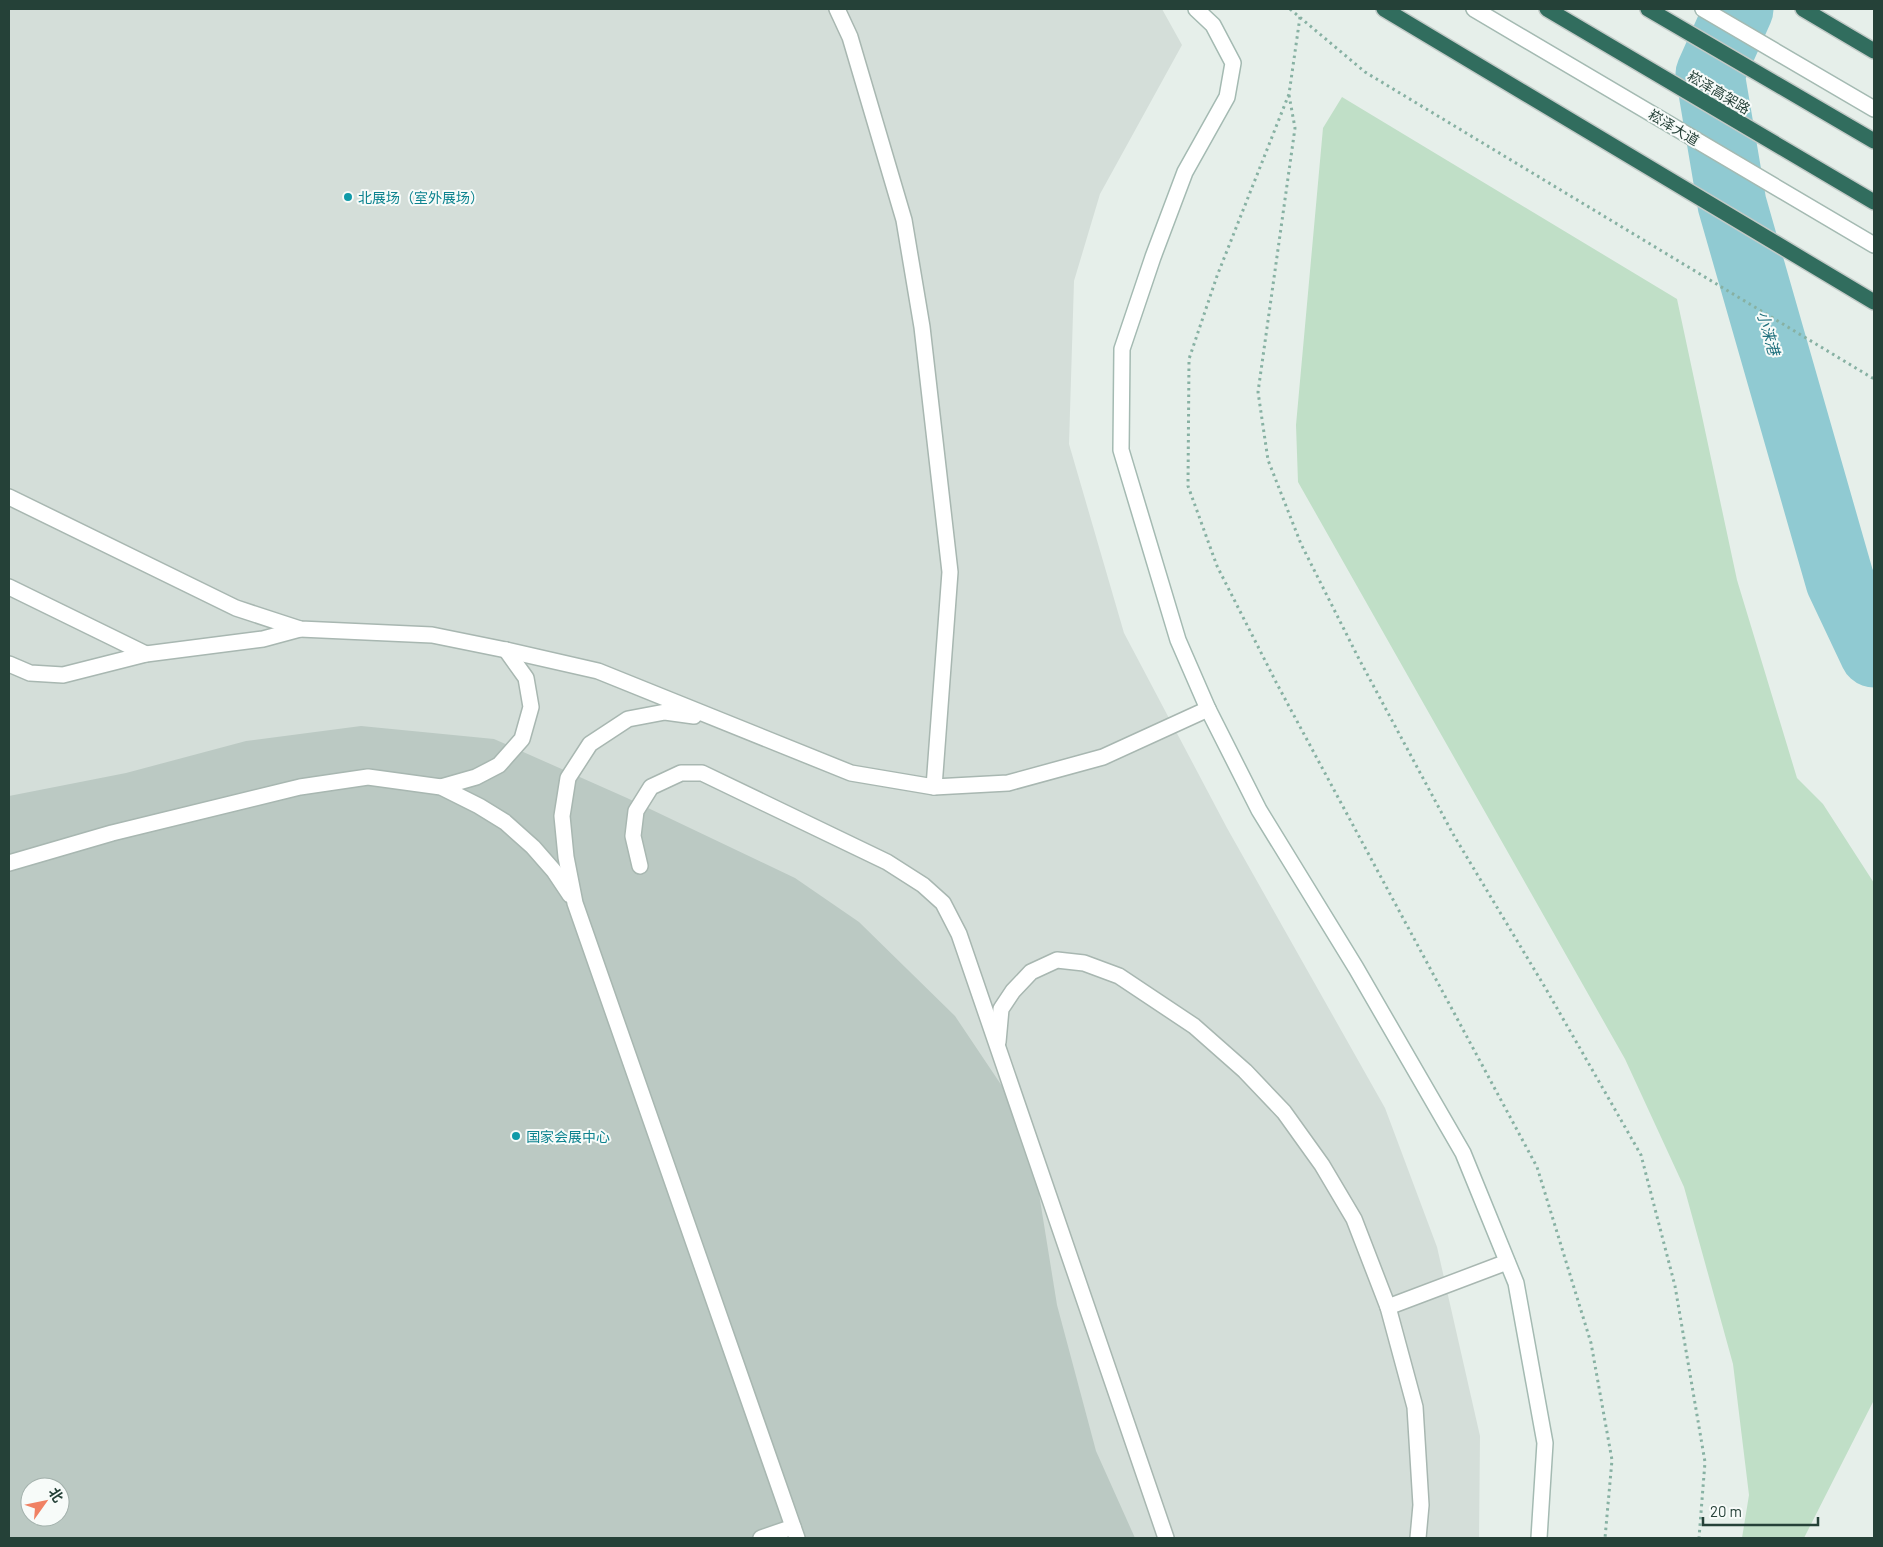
<svg xmlns="http://www.w3.org/2000/svg" width="1883" height="1547" viewBox="0 0 1883 1547" font-family="Barlow,'Noto Sans SC',sans-serif">
<style>
.built{fill:#d4ded9;fill-rule:evenodd}
.green{fill:#c0dfc7}
.lines{fill:none;stroke-linecap:round;stroke-linejoin:round}
.river{stroke:#90cad2;stroke-width:69}
.building{fill:#bbc9c3;fill-rule:evenodd}
.lane-casing{stroke:#a8b7b1;stroke-width:18}
.secondary-casing{stroke:#a4bab2;stroke-width:18}
.highway-casing{stroke:#c2cac7;stroke-width:18}
.path{stroke:#87b1a3;stroke-width:3;stroke-dasharray:2.5 4;stroke-linecap:butt}
.lane{stroke:#fff;stroke-width:15}
.secondary{stroke:#fff;stroke-width:15}
.highway{stroke:#316d5e;stroke-width:15}
.culture-dot{fill:#0f9aa8;stroke:#f7fbf9;stroke-width:2}
.labels{text-anchor:middle;dominant-baseline:central;stroke-width:4;stroke-linejoin:round;paint-order:stroke}
.street-label{font-size:14px;fill:#254138;stroke:#f7fbf9}
.culture-label{font-size:14px;fill:#0d838f;stroke:#f7fbf9;text-anchor:start}
.water-label{font-size:15px;font-style:italic;fill:#1f707d;stroke:#f7fbf9}
</style>
<rect width="100%" height="100%" fill="#e6efea"/>
<!-- built -->
<path class="built" d="M9,9H1162L1182,45L1100,194L1074,281L1069,444L1124,633L1227,828L1385,1108L1437,1247L1480,1436L1479,1538H9ZM30,1487H60V1517H30Z"/>
<!-- green -->
<path class="green" d="M1342,97L1677,299L1737,580L1797,778L1823,804L1874,883V1400L1804,1538H1742L1749,1495L1733,1364L1684,1187L1625,1059L1298,482L1296,425L1323,128Z"/>
<g class="lines">
<!-- river -->
<path class="river" d="M1739,9L1710,74L1732,204L1840,581L1874,653"/>
</g>
<!-- building -->
<path class="building" d="M361,726L494,739L627,798L795,878L859,922L955,1016L1010,1098L1036,1175L1057,1305L1096,1451L1135,1538H9V796L126,773L246,741ZM30,1487H60V1517H30Z"/>
<g class="lines">
<defs>
<g id="lane">
<path d="M837,9L850,37L904,220L922,327L950,572L934,787"/>
<path d="M9,497L236,608L300,629L432,635L506,650L598,671L851,773L934,787L1008,783L1103,757L1208,709"/>
<path d="M9,587L146,654"/>
<path d="M9,664L30,673L63,675L146,654L263,639L300,629"/>
<path d="M694,716L665,712L628,719L590,744L568,778L562,816L566,857L575,903L797,1538"/>
<path d="M441,787L476,777L499,765L522,739L531,707L526,678L506,650"/>
<path d="M9,863L112,833L300,787L368,777L441,787L479,806L505,822L533,847L554,871L570,895"/>
<path d="M640,866L633,836L636,811L651,787L681,773H702L887,862L923,885L943,903L959,934L1166,1538"/>
<path d="M998,1042L1001,1009L1013,991L1031,972L1057,960L1084,963L1119,976L1194,1026L1245,1071L1284,1112L1322,1165L1354,1219L1388,1307L1415,1407L1421,1505L1418,1538"/>
<path d="M1388,1307L1507,1262"/>
<path d="M761,1538L793,1527"/>
</g>
<g id="secondary">
<path d="M1196,9L1213,25L1233,63L1227,97L1185,172L1153,257L1122,349L1121,450L1178,640L1208,709L1259,810L1356,968L1463,1153L1516,1283L1545,1443L1539,1538"/>
<path d="M1474,9L1874,245"/>
<path d="M1703,9L1874,109"/>
</g>
<g id="highway">
<path d="M1384,9L1874,302"/>
<path d="M1547,9L1874,202"/>
<path d="M1648,9L1874,141"/>
<path d="M1803,9L1874,51"/>
</g>
</defs>
<!-- lane casing -->
<use href="#lane" class="lane-casing"/>
<!-- secondary casing -->
<use href="#secondary" class="secondary-casing"/>
<!-- highway casing -->
<use href="#highway" class="highway-casing"/>
<!-- path -->
<g class="path">
<path d="M1290,9L1365,72L1874,379"/>
<path d="M1300,17L1289,94L1217,276L1189,359L1188,486L1217,566L1277,684L1537,1167L1591,1343L1612,1460L1605,1538"/>
<path d="M1289,95L1295,128L1258,392L1268,460L1301,544L1359,659L1453,834L1546,989L1641,1155L1675,1286L1705,1462L1699,1538"/>
</g>
<!-- lane -->
<use href="#lane" class="lane"/>
<!-- secondary -->
<use href="#secondary" class="secondary"/>
<!-- highway -->
<use href="#highway" class="highway"/>
</g>
<!-- markers -->
<g class="culture-dot">
<circle cx="348" cy="197" r="5"/>
<circle cx="516" cy="1136" r="5"/>
</g>
<g class="labels">
<!-- street labels -->
<g class="street-label">
<text transform="translate(1719 92) rotate(31)">崧泽高架路</text>
<text transform="translate(1674 127) rotate(31)">崧泽大道</text>
</g>
<!-- culture labels -->
<g class="culture-label">
<text x="358" y="197">北展场（室外展场）</text>
<text x="526" y="1136">国家会展中心</text>
</g>
<!-- water labels -->
<g class="water-label">
<text transform="translate(1769 333) rotate(74)">小涞港</text>
</g>
</g>
<!-- border -->
<rect width="1883" height="1547" fill="none" stroke="#254138" stroke-width="20"/>
<!-- north arrow -->
<g transform="translate(45 1502) rotate(57)"><circle r="24" fill="#f7fbf9" stroke="#a3b1ac"/>
<path d="M0-4L9 19L0 12L-9 19Z" fill="#f08163"/>
<text y="-8" font-size="14" font-weight="bold" text-anchor="middle" fill="#254138">北</text>
</g>
<!-- scale -->
<path d="M1703 1517v8h115v-8" fill="none" stroke="#254138" stroke-width="2.5"/>
<text x="1710" y="1517" font-size="15" fill="#254138" stroke="#f7fbf9" stroke-width="4" paint-order="stroke">20 m</text>
</svg>
